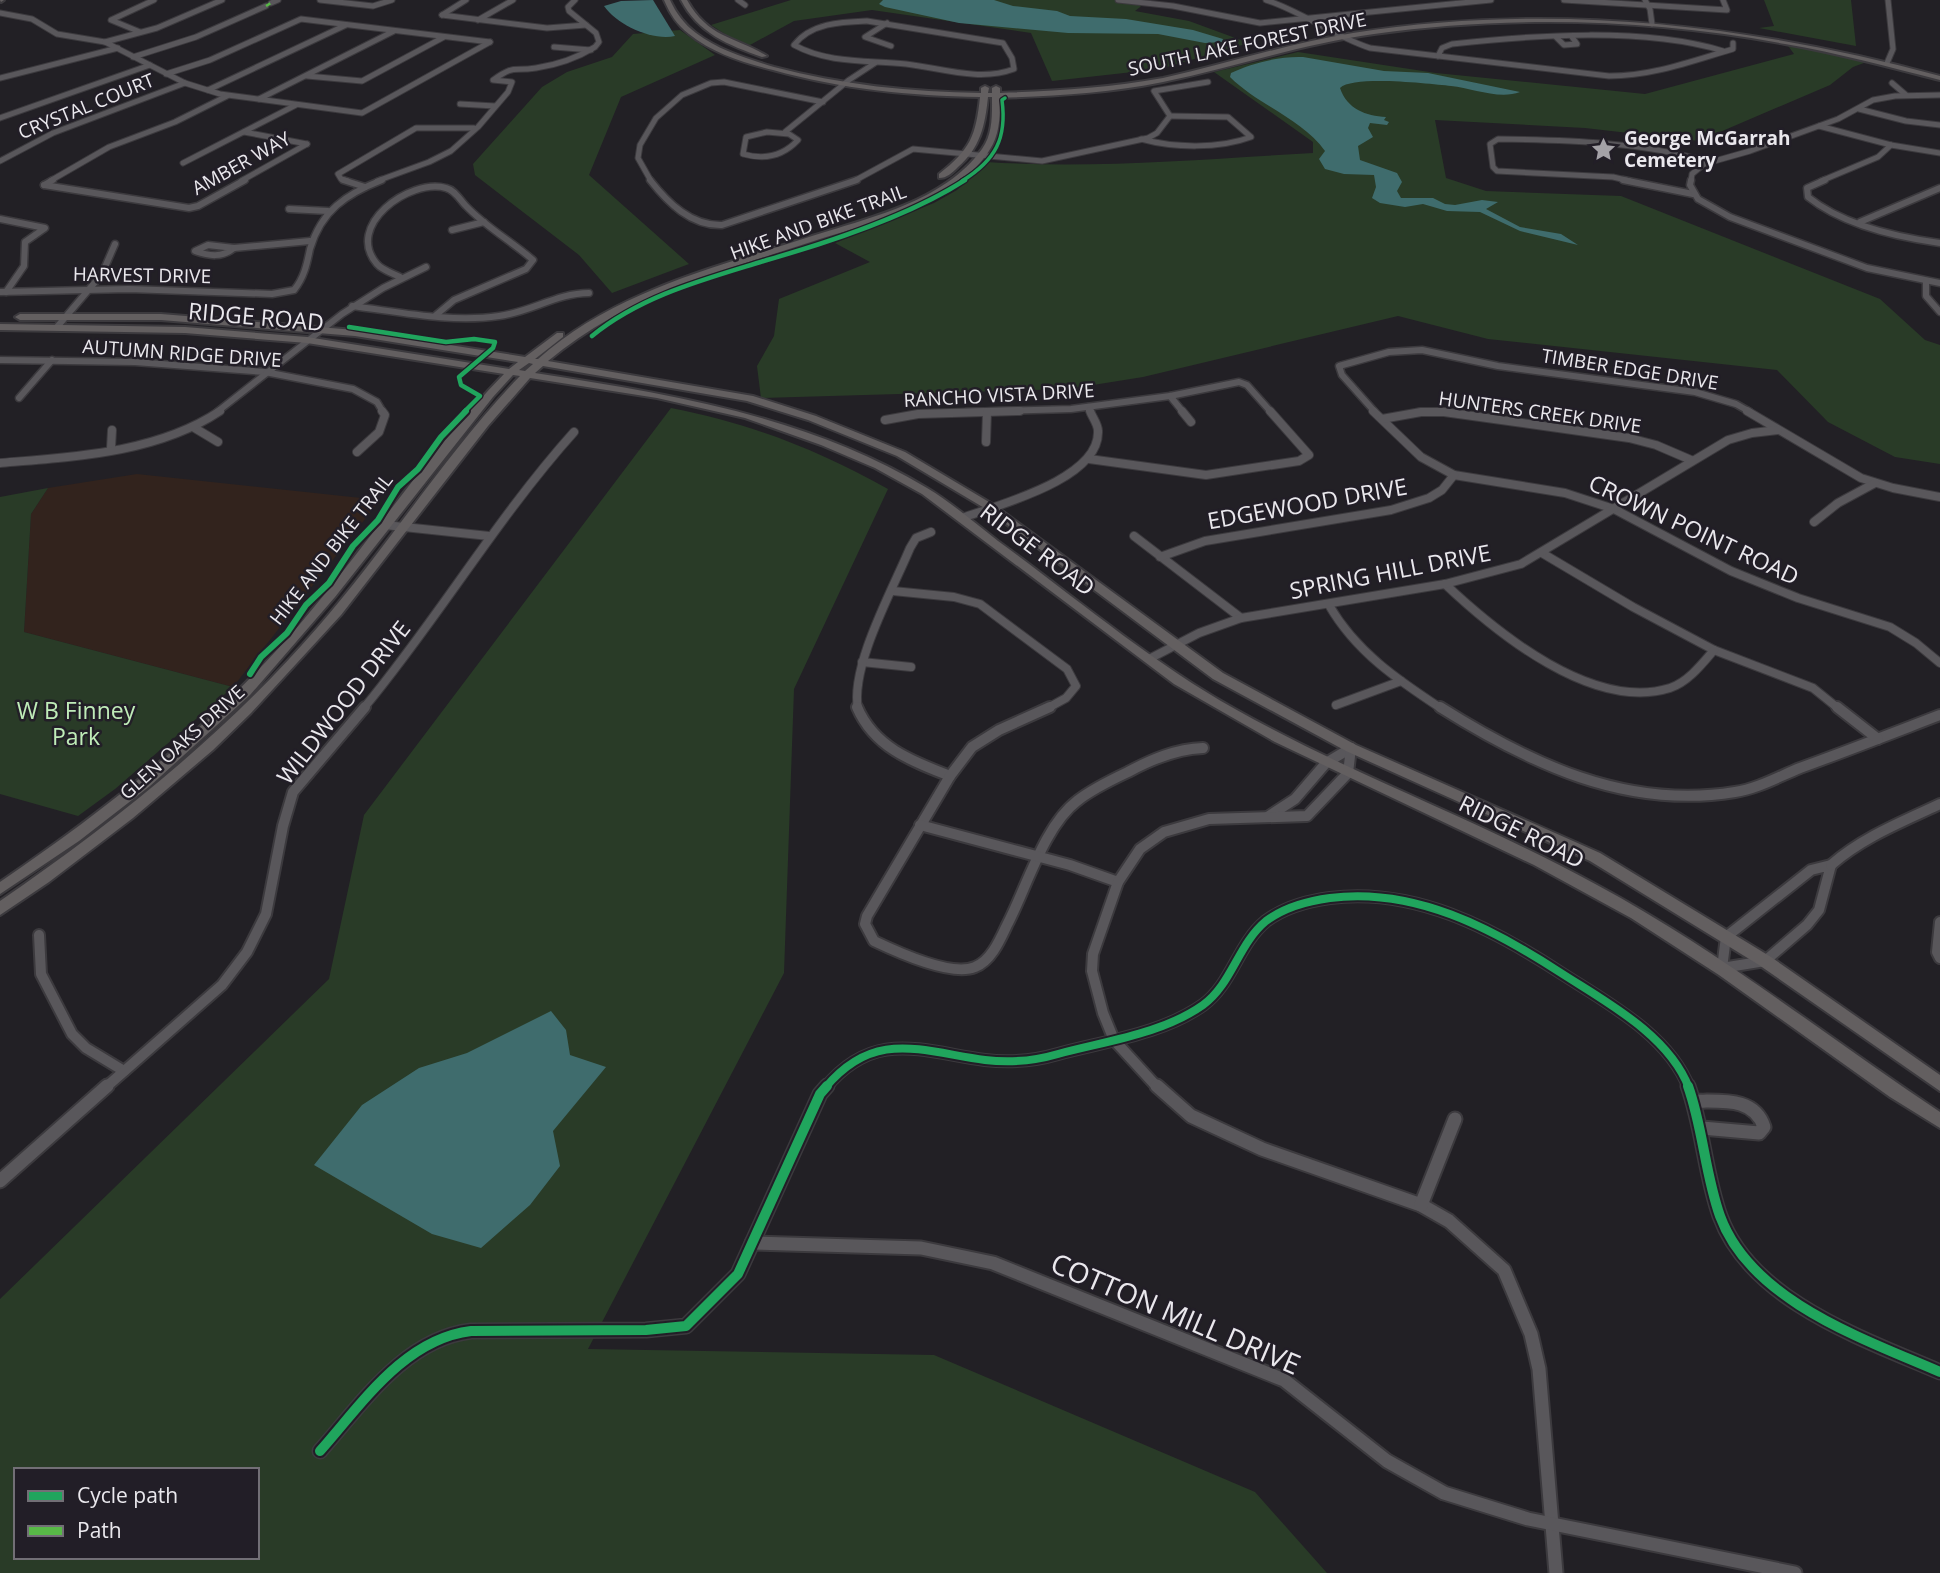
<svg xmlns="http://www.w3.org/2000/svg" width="1940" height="1573" viewBox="0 0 1940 1573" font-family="'Open Sans',sans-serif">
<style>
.education{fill:#32231d}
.green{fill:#293b27;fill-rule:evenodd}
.water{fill:#3f6c6d}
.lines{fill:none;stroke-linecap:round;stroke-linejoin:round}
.street-far4-casing{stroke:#3c3a3e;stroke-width:7}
.street-far3-casing{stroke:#3c3a3e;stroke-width:9}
.street-far2-casing{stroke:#3c3a3e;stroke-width:10}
.street-far1-casing{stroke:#3c3a3e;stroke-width:14}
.street-casing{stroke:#3c3a3e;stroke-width:17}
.secondary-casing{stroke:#3c3a3e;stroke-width:4}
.street-far4{stroke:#59575b;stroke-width:5}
.street-far3{stroke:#59575b;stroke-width:6}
.street-far2{stroke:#59575b;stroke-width:8}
.street-far1{stroke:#59575b;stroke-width:10}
.street{stroke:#59575b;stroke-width:13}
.secondary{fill:#635f60;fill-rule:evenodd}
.quiet{stroke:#58b947;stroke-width:2.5;stroke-dasharray:5 2.5;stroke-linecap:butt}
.cycleway-far4-casing{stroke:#221e27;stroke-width:6}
.cycleway-far3-casing{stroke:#221e27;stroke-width:7}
.cycleway-far2-casing{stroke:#221e27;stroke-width:10}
.cycleway-far1-casing{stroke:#221e27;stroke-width:12}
.cycleway-casing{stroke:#221e27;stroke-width:14}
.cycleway-far4{stroke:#20a55d;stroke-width:3.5}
.cycleway-far3{stroke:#20a55d;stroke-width:4.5}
.cycleway-far2{stroke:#20a55d;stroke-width:6}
.cycleway-far1{stroke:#20a55d;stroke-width:8}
.cycleway{stroke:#20a55d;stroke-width:10}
.labels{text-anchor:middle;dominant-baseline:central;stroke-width:5;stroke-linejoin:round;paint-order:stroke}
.far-street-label{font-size:19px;fill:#eae8ed;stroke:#221e27}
.far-poi-label{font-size:19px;font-weight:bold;fill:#eae8ed;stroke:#221e27;text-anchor:start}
.street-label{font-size:23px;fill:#eae8ed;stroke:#221e27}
.park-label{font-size:23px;fill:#bfecb8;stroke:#221e27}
.near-street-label{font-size:28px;fill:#eae8ed;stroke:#221e27}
</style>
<rect width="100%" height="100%" fill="#222025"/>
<!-- education -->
<path class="education" d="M137,474L380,500L233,687L24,632L31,514L48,488Z"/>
<!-- green -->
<g class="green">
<path d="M791,0H1149L1135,11L1189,21L1249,43L1160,69L1052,81L1031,33L872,10L794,21L750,45L728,36L711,25Z"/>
<path d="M1764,0H1851L1856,46L1759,28L1774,26Z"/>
<path d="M680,30L715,55L621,97L589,175L689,264L612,293L579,255L475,175L473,164L542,87L567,72L612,57L633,34Z"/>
<path d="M1786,43L1869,61L1853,67L1830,85L1699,141L1585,128L1435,120L1446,178L1486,191L1621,196L1880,299L1925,340L1940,345V464L1895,457L1828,422L1777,370L1488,339L1398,316L1143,377L1068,389L761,398L757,366L774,336L779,299L870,262L835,243L934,203L957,190L986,162C1095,169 1204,159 1313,153V142L1214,72L1298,52L1436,73L1645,94L1794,54Z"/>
<path d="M671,408C752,424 816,449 888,489L794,689L784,973L588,1349L934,1355L1255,1492L1327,1573H0V1299L329,979L364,815ZM16,1470H257V1557H16Z"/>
<path d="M48,488L31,514L24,632L233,687L115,789L78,816L0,794V497Z"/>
</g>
<!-- water -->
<g class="water">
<path d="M653,0L675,36C652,41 617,25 604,6L621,1Z"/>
<path d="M883,0H994L1013,6L1057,11L1070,16L1126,19L1193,30L1223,39L1222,42L1205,43L1158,34L1068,33L959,23L885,7L879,4Z"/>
<path d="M1303,57L1384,71L1428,73L1520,92C1499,100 1472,88 1451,86C1430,84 1354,75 1340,88C1347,109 1366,116 1386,117L1384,120L1389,122L1387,125L1370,123L1368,128L1373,137L1358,146L1360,160L1397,173L1402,182L1397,191L1401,198H1433L1445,204L1455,205L1482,200L1498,202L1486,209L1520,227L1561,234L1578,245L1520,231L1480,212L1447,211L1423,204L1405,207L1380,203L1372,198L1376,187L1374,175L1344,174L1325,169L1319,159L1325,151C1302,119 1258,105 1230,77L1231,73C1252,63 1280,56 1303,57Z"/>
<path d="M551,1011L566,1030L570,1055L606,1067L553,1131L560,1166L530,1205L481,1248L432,1234L314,1165L362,1105L419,1068L467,1053Z"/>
</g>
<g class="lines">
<defs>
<g id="street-far4">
<path d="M320,0L373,6L392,0"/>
<path d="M738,0L745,5"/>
<path d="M1118,0L1173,6L1260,23L1491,0"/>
<path d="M1266,0C1303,12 1333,36 1370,48L1609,76C1653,76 1692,61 1733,49V43"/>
<path d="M1564,0L1727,10L1723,0"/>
<path d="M1645,0L1650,9L1652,24"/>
<path d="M271,3L278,0"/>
<path d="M0,13L32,19L57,34L105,42L185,83L220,94L362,113L490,42"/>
<path d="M442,15L547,28L586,25"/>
<path d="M442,15L466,0"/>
<path d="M478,20L513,0"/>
<path d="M867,21L1003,43L1012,58L1014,69C979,82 941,68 906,64C868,60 829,64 794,45C811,23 841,22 867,21Z"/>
<path d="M887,23L865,37L891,46"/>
<path d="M140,32L111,20L154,0"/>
<path d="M1556,37L1564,45L1577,44L1572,37"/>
<path d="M105,42L157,28L222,0"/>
<path d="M554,47L591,50"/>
<path d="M1438,56L1442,48L1452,44C1534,35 1644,27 1723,51"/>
<path d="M133,57L196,37L266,6"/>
<path d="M1887,63L1893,49L1888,0"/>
<path d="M166,74L210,60L301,19L490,42"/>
<path d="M307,76L362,81L444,37"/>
<path d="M0,78L118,48"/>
<path d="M1892,83L1906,95"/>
<path d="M208,90L346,25"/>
<path d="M259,99L394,31"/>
<path d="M460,104L495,106"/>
<path d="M1859,109L1906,121L1940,125"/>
<path d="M0,118L150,65"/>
<path d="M1819,126L1891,145L1940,153"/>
<path d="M244,132L307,144"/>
<path d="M767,132L789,134L798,140C783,156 764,160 743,154L746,137Z"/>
<path d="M785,132L849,80L875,63"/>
<path d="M1141,139C1174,148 1219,149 1251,137L1228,117L1170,116"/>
<path d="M0,161L53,133L185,83"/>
<path d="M183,163L296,105"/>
<path d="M50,181L109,147L175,122L227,96"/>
<path d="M241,181L307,144"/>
<path d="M348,181L341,179L338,174L416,128H474"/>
<path d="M377,181L429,162L451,151L478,127L508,92L512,82L493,80C516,64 512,72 536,68C556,65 577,58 595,47L599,42L596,33L569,11L568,7L575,0"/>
<path d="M651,181L638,158L640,145L656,118L682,95L711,83L724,82L823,102"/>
<path d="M854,181L913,149L1042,161L1148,138L1157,133L1170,116L1154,91L1208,82"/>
<path d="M1630,181L1613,177L1497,171L1493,167L1490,144L1498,139C1570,140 1641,142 1710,162"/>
<path d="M1691,181L1692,174L1704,164L1750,151L1838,119L1873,100L1895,96L1940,95"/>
<path d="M1821,181L1878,157L1891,145"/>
</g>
<g id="street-far3">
<path d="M343,180L365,187"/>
<path d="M650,180C668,203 691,226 722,225L857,180"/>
<path d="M1623,180L1693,194"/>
<path d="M1691,180L1690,185L1698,199L1730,217L1867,268L1940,283"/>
<path d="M1825,180L1807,188L1808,197C1843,225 1896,237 1940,243"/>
<path d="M44,185L189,208L198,206L245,180"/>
<path d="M44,185L53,180"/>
<path d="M289,209L328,211"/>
<path d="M0,219L45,228L25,242L24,266L6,292"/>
<path d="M1860,222L1940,188"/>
<path d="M452,230L484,222"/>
<path d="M208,245L234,248C222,258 209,256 195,251Z"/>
<path d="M234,248L310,241"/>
<path d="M400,277C392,273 382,270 377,264C344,226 409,178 446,188C455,190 460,200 466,206C486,227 511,241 533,260L526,269L454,300L436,315"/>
<path d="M1926,281V296L1940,312"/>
<path d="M0,292L129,289L272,294L294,290C304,278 307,264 310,249C321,211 346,194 382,180"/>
<path d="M352,306C400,312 451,323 499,316C531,312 557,293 589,293"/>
<path d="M57,327L102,274L115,244"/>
<path d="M0,360L135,362L265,372L353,389L377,402L383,412"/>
<path d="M1170,396L1183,412"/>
<path d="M19,398L52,360"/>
<path d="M1088,407L1091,412"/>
<path d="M217,412L342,314L383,288L426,267"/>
<path d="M966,412L1071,409L1170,396L1239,382L1247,385L1271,412"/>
<path d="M1375,412L1342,375L1339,366L1389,352L1422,350L1498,366L1695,392L1736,404L1750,412"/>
<path d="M1419,412H1447"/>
</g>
<g id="street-far2">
<path d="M1182,411L1191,422"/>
<path d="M1373,411L1421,457L1454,475L1565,493L1614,509L1731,571L1798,598L1890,627L1916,643L1940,663"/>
<path d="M1747,411L1861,478L1893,488L1940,497"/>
<path d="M1382,419L1421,412H1444L1629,438L1656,445L1691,460"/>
<path d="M885,420L918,414L1020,411"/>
<path d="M193,427L218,442"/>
<path d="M986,442L987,412"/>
<path d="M111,448L112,430"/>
<path d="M357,452L379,432L385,415L382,411"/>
<path d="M1089,459L1206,475L1299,461L1309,455L1270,411"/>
<path d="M0,463C74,457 157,453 220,411"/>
<path d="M962,518C998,505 1100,479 1098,431C1098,424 1092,417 1090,411"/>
<path d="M1814,522L1838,503L1875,483"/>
<path d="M385,525L489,536"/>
<path d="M1134,536L1241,618"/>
<path d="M1542,553L1633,607L1714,650L1813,688L1839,709"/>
<path d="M1160,557L1205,541L1391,510L1429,498L1442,490L1454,475"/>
<path d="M1445,584C1497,633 1593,712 1670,688C1688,682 1702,664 1714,650"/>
<path d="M893,591L954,597L980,604L1067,669L1076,686L1066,698L1046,709"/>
<path d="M1329,605C1356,652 1398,680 1442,709"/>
<path d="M1149,659L1199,633L1241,618L1445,584L1521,564L1728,440L1752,433L1778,430"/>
<path d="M862,662L911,667"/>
<path d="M1336,705L1401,681"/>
<path d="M363,709C438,619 496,519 574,432"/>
<path d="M858,709C850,666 893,589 910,548L916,538L931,532"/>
</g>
<g id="street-far1">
<path d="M857,707C874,747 911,761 950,776"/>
<path d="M1050,707L999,730L972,747L950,776L867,916L865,924L874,941C897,952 951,977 975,967C991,961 1000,940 1007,925C1026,889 1044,826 1077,801C1092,789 1111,780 1128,772C1152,759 1176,749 1203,748"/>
<path d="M1440,707C1529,763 1626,810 1735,792C1757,789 1780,776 1800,768C1847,751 1893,733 1940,715"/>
<path d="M1837,707L1878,739"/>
<path d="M1269,816L1295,799L1326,763L1351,748"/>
<path d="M920,825L1070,865L1118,882"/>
<path d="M1831,865L1819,910L1807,925L1765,961L1722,968L1726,937L1811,870Z"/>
<path d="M1831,865C1863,837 1902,822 1940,804"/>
<path d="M1940,922L1937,952L1940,958"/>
<path d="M39,935L41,974L72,1034L86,1048L124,1071"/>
<path d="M105,1088L222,985L247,952L266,914L283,826L293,792L365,707"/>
<path d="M825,1088C874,1029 920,1051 985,1060C1010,1063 1034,1061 1058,1054C1106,1041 1162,1034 1203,1005C1232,984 1238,944 1266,921C1285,907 1307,901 1330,898C1414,887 1492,928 1561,973C1606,1002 1669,1035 1689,1088"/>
<path d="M1158,1088L1114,1040L1103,1013L1092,971L1093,954L1118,882L1140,849L1164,832L1209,819L1307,816L1348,773L1351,748"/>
</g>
<g id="street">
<path d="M1157,1086L1191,1116L1262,1149L1421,1205L1449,1221L1504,1270L1531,1334L1539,1369L1556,1573"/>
<path d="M1688,1086C1703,1128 1705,1174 1720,1216C1751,1301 1864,1339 1940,1372"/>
<path d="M1693,1101C1720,1102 1754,1096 1764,1127L1759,1133L1702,1128"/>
<path d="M0,1181L107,1086"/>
<path d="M1421,1205L1455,1119"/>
<path d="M752,1243L921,1248L993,1263L1284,1380L1387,1461L1444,1493L1528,1519L1795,1573"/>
<path d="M320,1451C361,1405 404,1339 471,1331L646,1330L686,1326L738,1274L820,1094L827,1086"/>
</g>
<g id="secondary">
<path d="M0,0H4L1,2Z"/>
<path d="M664,0H670C676,13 684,24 696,33C718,50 748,59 774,67C842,85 911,92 981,93V88L985,86L989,88L988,93H992V88L996,86L1000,88V93C1054,91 1109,88 1163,78C1227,64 1289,43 1353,33C1551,2 1748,24 1940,76V80C1889,67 1838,53 1785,44C1651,19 1510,15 1374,34C1302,44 1234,67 1163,82C1109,93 1054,96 1000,98C1000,113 1000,130 993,144C963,202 870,223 814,241C768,256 722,270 677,287C631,304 587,329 548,361L753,396L816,416L905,452L994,505L1223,673L1356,745L1600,853L1771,957L1940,1075V1091L1759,965L1590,861L1346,751L1213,679L986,509L897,456L808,420L747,401L543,366L535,373C670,394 808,416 927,488C952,503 975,523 998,541C1076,598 1151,662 1235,709C1352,775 1479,820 1597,885C1718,950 1826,1036 1940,1112V1128L1890,1097L1719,975L1631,918L1534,865L1275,742L1174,684L922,494L875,468L821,445L745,418L657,398L530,378L488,426L341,615L251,713L213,750L133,818L49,882L0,915V901C115,822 225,734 317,628C388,547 445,454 520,376L513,375L493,397L335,597L250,695L150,786L79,841L0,894V882C110,807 213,725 300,624C370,542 429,451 504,374L307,343L185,333L0,330V324L185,327L307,337L509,369L518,362L355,336L161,320H20L15,317L20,314H161L355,330L525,357L557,333H563V337L535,359H538C613,292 716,267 809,237C868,218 944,202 982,149C993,134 992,115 992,97H988C985,126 980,148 958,167C952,173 947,178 939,178V174C970,150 976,136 980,97C910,96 841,89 773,70C744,63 712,53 689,34C677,25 670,14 664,0ZM529,363L533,364L525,371L519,370Z"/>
<path d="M681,0H687C709,39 735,36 767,56L762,57C728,45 698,33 681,0Z"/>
</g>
</defs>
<!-- street-far4 casing -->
<use href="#street-far4" class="street-far4-casing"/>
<!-- street-far3 casing -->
<use href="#street-far3" class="street-far3-casing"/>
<!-- street-far2 casing -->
<use href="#street-far2" class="street-far2-casing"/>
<!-- street-far1 casing -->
<use href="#street-far1" class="street-far1-casing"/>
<!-- street casing -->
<use href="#street" class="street-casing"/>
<!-- secondary casing -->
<use href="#secondary" class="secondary-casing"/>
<!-- street-far4 -->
<use href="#street-far4" class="street-far4"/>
<!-- street-far3 -->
<use href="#street-far3" class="street-far3"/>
<!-- street-far2 -->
<use href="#street-far2" class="street-far2"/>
<!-- street-far1 -->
<use href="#street-far1" class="street-far1"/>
<!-- street -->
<use href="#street" class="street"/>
<!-- secondary -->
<use href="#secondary" class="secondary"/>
<!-- quiet -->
<path class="quiet" d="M266,6L271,3"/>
<defs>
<path id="cycleway-far4" d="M962,181C996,160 1007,138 1002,100L1005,98"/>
<g id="cycleway-far3">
<path d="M349,327L446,342L474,339L495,342L493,348L459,377L461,385L480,396L464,412"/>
<path d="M592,336C642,295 706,279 767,260C830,242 911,215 965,180"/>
</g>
<path id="cycleway-far2" d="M250,674L261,657L287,633L306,605L329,583L353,546L378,520L398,487L418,469L441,437L466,411"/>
<path id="cycleway-far1" d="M825,1088C874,1029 920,1051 985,1060C1010,1063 1034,1061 1058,1054C1106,1041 1162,1034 1203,1005C1232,984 1238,944 1266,921C1285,907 1307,901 1330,898C1414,887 1492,928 1561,973C1606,1002 1669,1035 1689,1088"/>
<g id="cycleway">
<path d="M1688,1086C1703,1128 1705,1174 1720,1216C1751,1301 1864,1339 1940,1372"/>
<path d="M320,1451C361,1405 404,1339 471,1331L646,1330L686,1326L738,1274L820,1094L827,1086"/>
</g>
</defs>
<!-- cycleway-far4 casing -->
<use href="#cycleway-far4" class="cycleway-far4-casing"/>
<!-- cycleway-far3 casing -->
<use href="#cycleway-far3" class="cycleway-far3-casing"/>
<!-- cycleway-far2 casing -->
<use href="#cycleway-far2" class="cycleway-far2-casing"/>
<!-- cycleway-far1 casing -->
<use href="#cycleway-far1" class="cycleway-far1-casing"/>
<!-- cycleway casing -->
<use href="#cycleway" class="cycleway-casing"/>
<!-- cycleway-far4 -->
<use href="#cycleway-far4" class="cycleway-far4"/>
<!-- cycleway-far3 -->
<use href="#cycleway-far3" class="cycleway-far3"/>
<!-- cycleway-far2 -->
<use href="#cycleway-far2" class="cycleway-far2"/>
<!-- cycleway-far1 -->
<use href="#cycleway-far1" class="cycleway-far1"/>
<!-- cycleway -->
<use href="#cycleway" class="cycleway"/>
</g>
<!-- icons -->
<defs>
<symbol id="sight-bare" viewBox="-9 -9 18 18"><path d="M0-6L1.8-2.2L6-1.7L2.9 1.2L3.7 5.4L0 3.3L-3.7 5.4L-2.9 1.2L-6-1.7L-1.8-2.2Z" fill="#a4a2a7" stroke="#221e27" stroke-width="2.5" paint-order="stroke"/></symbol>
</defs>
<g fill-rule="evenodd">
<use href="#sight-bare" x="1586" y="132" width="35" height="35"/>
</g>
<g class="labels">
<!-- far-street labels -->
<g class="far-street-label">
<text transform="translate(1247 44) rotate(-12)">SOUTH LAKE FOREST DRIVE</text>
<text transform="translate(86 106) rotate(-22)">CRYSTAL COURT</text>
<text transform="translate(241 163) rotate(-29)">AMBER WAY</text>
<text transform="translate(818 222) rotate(-20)">HIKE AND BIKE TRAIL</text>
<text transform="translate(142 275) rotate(1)">HARVEST DRIVE</text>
<text transform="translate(182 353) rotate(4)">AUTUMN RIDGE DRIVE</text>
<text transform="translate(1630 369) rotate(9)">TIMBER EDGE DRIVE</text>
<text transform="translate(999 395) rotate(-3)">RANCHO VISTA DRIVE</text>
<text transform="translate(1540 412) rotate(8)">HUNTERS CREEK DRIVE</text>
<text transform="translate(331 549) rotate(-52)">HIKE AND BIKE TRAIL</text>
<text transform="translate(182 742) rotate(-42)">GLEN OAKS DRIVE</text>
</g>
<!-- far-poi labels -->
<g class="far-poi-label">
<text x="1624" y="138">George McGarrah<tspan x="1624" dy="22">Cemetery</tspan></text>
</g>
<!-- street labels -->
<g class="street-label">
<text transform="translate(256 316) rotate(5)">RIDGE ROAD</text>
<text transform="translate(1307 503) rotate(-10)">EDGEWOOD DRIVE</text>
<text transform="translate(1694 529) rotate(25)">CROWN POINT ROAD</text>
<text transform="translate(1038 549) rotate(37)">RIDGE ROAD</text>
<text transform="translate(1390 571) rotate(-11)">SPRING HILL DRIVE</text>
<text transform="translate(343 702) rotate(-52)">WILDWOOD DRIVE</text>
<text transform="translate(1522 831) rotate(26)">RIDGE ROAD</text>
</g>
<!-- park labels -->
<g class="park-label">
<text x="76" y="710">W B Finney<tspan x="76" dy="26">Park</tspan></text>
</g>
<!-- near-street labels -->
<g class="near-street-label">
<text transform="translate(1176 1313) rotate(23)">COTTON MILL DRIVE</text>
</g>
</g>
<!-- legend -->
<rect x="14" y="1468" width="245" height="91" fill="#221e27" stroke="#726f76" stroke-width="2"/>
<rect x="28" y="1491" width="35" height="10" fill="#20a55d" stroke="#726f76" stroke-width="2"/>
<text x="77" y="1503" font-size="21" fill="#eae8ed">Cycle path</text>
<rect x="28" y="1526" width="35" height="10" fill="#58b947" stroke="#726f76" stroke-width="2"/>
<text x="77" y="1538" font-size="21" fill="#eae8ed">Path</text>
</svg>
